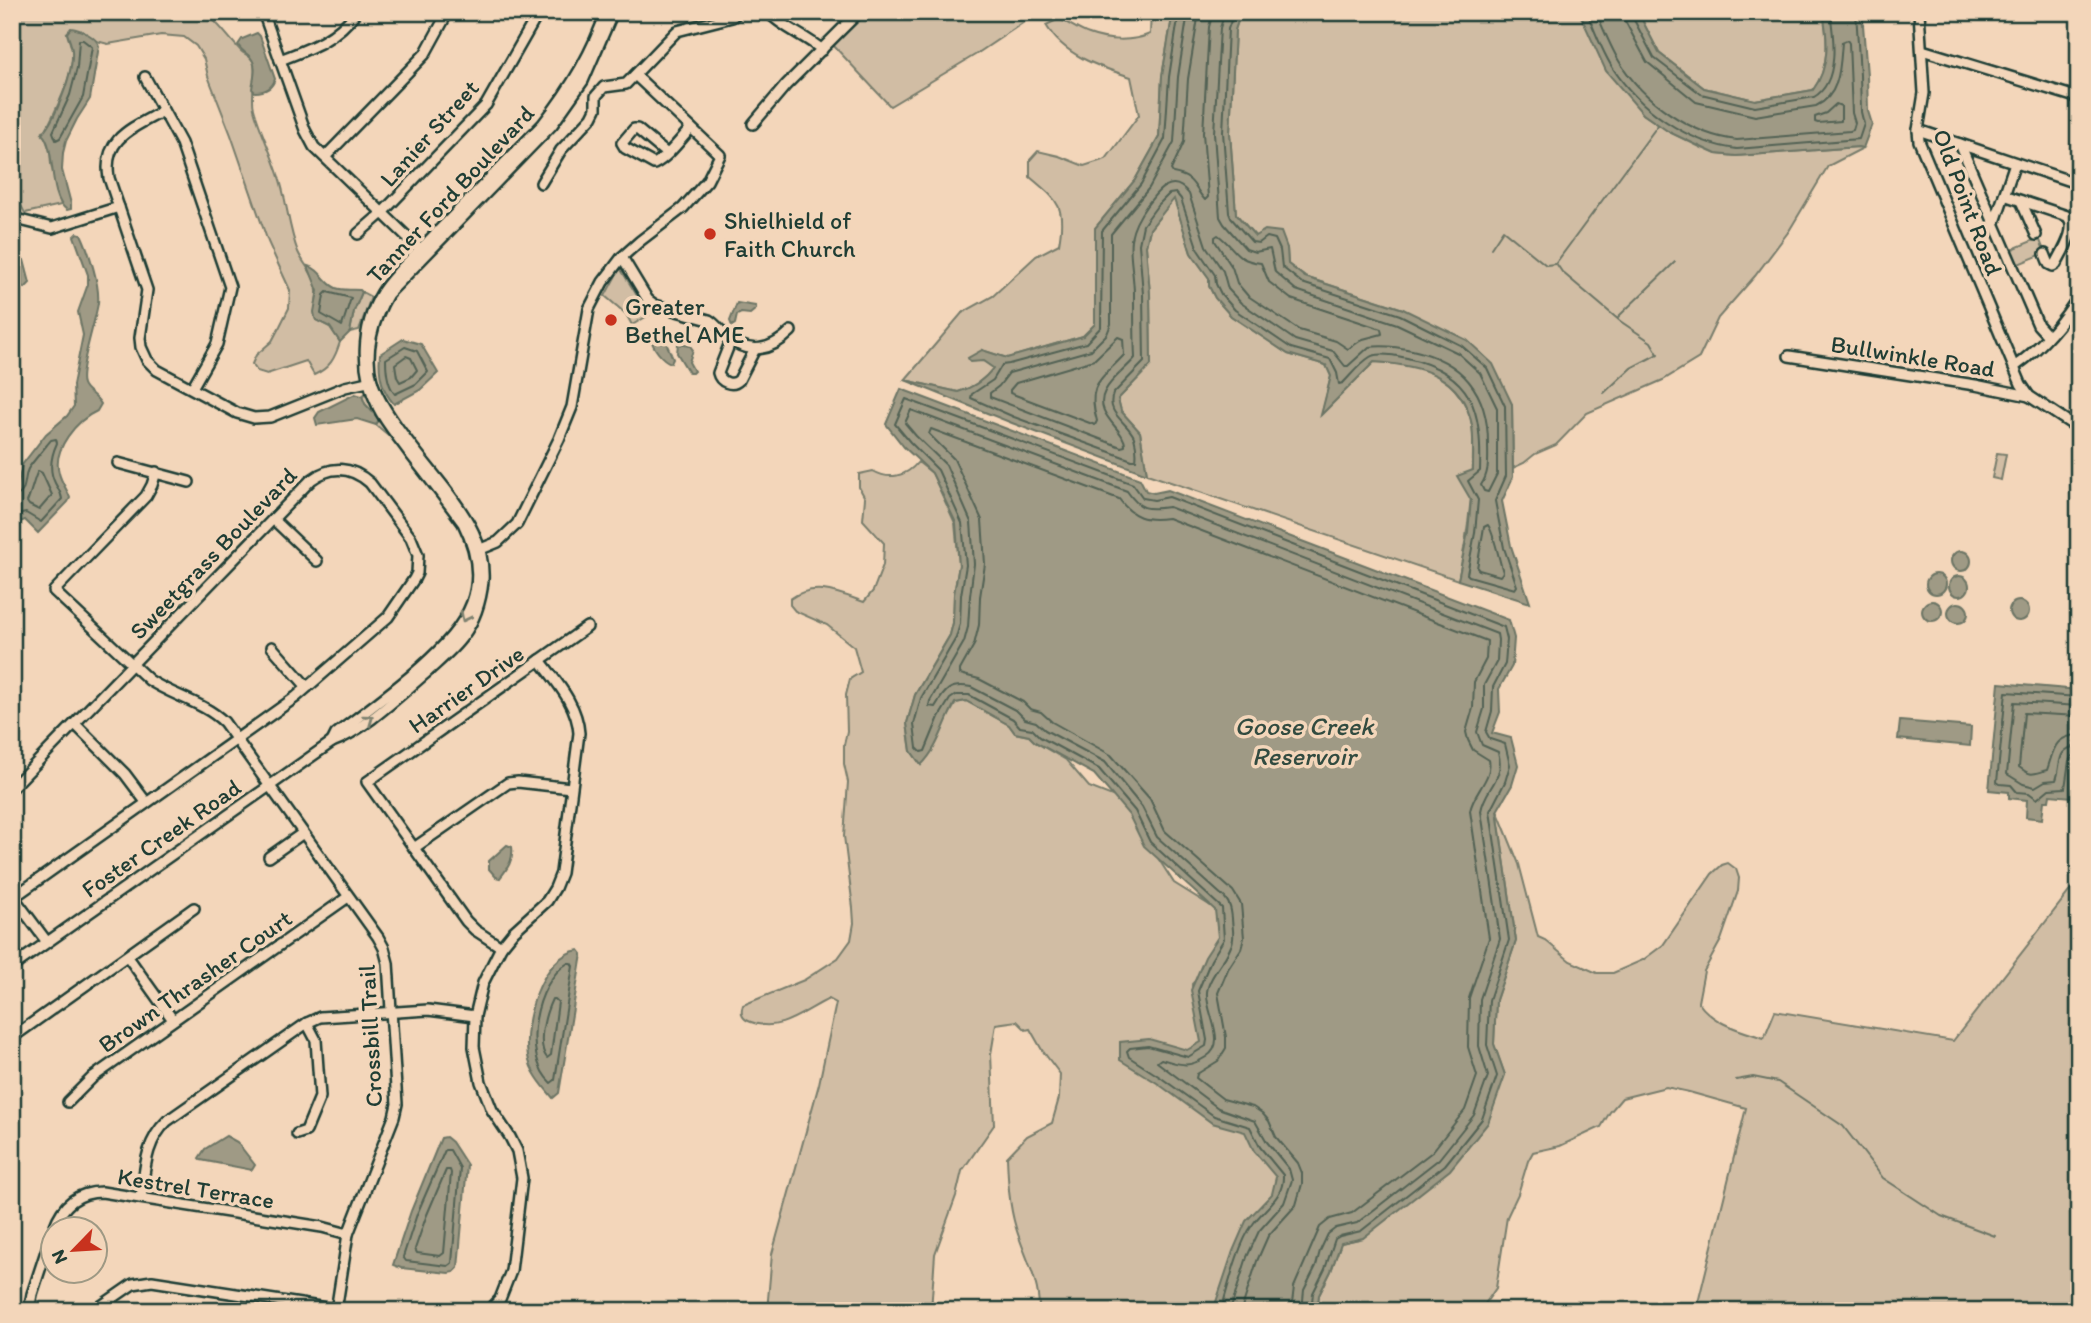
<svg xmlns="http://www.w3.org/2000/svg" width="2091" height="1323" viewBox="0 0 2091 1323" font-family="Itim,sans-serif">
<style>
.green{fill:#d1bda4;stroke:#787d6c;stroke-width:2}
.water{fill:#9f9a85;stroke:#6c7565;stroke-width:2}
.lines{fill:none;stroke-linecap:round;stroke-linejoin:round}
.shore{stroke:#526254;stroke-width:2}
.stream{stroke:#6c7565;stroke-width:2}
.minor-casing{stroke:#1f3d34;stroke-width:14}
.minor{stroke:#f3d6ba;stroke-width:9}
.oneway{stroke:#7e8270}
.poi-dot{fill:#c8321e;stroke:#f3d6ba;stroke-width:2.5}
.labels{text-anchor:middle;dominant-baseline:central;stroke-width:7;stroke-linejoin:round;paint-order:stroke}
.street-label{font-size:24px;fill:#1f3d34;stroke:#f3d6ba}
.poi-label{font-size:24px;fill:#1f3d34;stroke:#f3d6ba;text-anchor:start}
.water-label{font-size:26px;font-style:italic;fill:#324b40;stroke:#f3d6ba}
</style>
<rect width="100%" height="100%" fill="#f3d6ba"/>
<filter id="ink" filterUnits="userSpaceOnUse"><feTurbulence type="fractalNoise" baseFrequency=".0143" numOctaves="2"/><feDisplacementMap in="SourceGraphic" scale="14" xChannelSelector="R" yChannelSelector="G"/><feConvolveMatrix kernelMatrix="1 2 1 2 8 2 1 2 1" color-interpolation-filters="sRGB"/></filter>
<g filter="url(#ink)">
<!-- green -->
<g class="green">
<path d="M12,12H205C219,24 229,38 241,51C245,55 250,55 253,61C258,71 250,94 254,109C260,131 271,152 278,174C287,199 288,227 298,252C303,263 312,272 316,284C320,296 312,308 316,320L330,327L340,342C335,358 330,368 314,375L306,361L267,374L257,371L252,364L256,355L272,341L280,326L289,308L290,290L268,242L231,135L208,76L204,59L196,46L184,37L161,35L108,44L67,33C68,39 71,44 72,50C75,74 56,109 46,130L43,131L50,151L51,164L61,205L25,213L12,189Z"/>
<path d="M868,12H1039L975,55L890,106L833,45Z"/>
<path d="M1151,12H1173L1162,76L1159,137L1135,180L1095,228V324L1083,336L1007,358L982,350L983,361L994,367C985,379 972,388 958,392L905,380L962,313L993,296L1036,256L1059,244C1066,205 1058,201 1030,177V160L1038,151L1059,156L1084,166L1106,159L1139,115L1131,77C1099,67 1063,55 1046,25L1059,19C1069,23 1079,31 1089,34C1108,41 1132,42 1150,34Z"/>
<path d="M1241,12H1579L1585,25L1643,114L1669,132L1700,147L1716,154L1736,156L1859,147L1863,148L1828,166L1789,231L1755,276L1718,318L1699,358L1663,380L1587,413L1556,445L1535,454L1524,463L1513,468L1512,404L1403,309L1305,277L1288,264L1287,248L1256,237L1236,214L1230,133L1235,30Z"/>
<path d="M1638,12H1823C1828,39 1830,67 1813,90L1755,100L1704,88L1659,53Z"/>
<path d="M1174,198L1191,253L1209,278V286L1215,298L1231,316L1288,354L1326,365L1331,376L1322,414L1374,362C1395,363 1418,365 1437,375C1450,381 1462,397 1468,410C1474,424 1473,439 1473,453C1473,496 1467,538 1458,580L1147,474L1140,432L1121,411L1118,399L1151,365L1150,294L1146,246L1150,229Z"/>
<path d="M2039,238L2045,253L2016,265L2010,250Z"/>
<path d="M620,268L649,315L632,325L626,314L605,296Z"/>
<path d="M362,292L371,297L359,330L350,332L354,311Z"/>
<path d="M367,392L375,410L398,443L376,425L379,419L365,404L362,396Z"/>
<path d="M1997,453L2006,454L2001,480L1992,478Z"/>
<path d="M918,462L932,473L955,523L959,565L954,594L953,623L950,635L915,695L907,723L911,751L921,765L956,703L966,701L1009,725L1015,733L1029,736L1035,742L1066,760L1089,787L1120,799L1174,883L1214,908L1225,929L1197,979L1192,984V988L1288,1150L1233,1311H1039C1040,1281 1024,1255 1016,1228C1009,1205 1008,1181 1007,1157L1027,1136L1052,1123L1059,1098L1060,1074L1042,1050L1030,1029L1026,1030L1017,1021L996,1024L991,1054L994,1125L962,1171L956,1196L935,1254L931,1311H767L772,1254L819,1084L836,1003L829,999C805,1010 780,1034 751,1022C742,1019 740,1014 743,1005L804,980L838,958L851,940L854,923L853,908L844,836L848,782L844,764V745L847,731L846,695L850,679L861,672L854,647L827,625L795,611L790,605V599C814,581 839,593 864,602L873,591L883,565L884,543L863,520L865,498L859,487V474L873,471C889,480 906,477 918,462Z"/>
<path d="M1497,810L1519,864L1538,937L1545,940L1570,961L1597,973H1613L1643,960L1663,945L1712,874L1722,865L1728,863L1736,869L1739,878L1738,891L1721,940L1704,971L1698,1002C1713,1024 1739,1030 1764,1038L1775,1011L1953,1041L2079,879V1311H1696L1746,1108L1689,1092L1666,1087L1622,1098L1610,1112L1601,1127L1560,1146L1533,1152L1528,1161L1518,1194L1507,1217L1496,1288L1480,1311H1317L1319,1295L1331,1271L1341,1243L1363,1238L1505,1075L1494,1044L1496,1000L1516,941Z"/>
</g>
<!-- water -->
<g class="water">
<path d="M1173,12H1241L1235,30L1230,133L1236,214L1255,236L1265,230L1281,232L1287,248L1288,264L1305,277L1403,309L1467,340L1493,364L1512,404L1513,477L1502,501L1511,546L1530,603L1458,580L1468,532L1471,500L1457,476L1473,470C1473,455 1474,439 1472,425C1462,374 1419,365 1374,362L1321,415L1331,376L1326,365L1288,354L1231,316L1215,298L1209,286V278L1191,253L1174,199L1150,229L1146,246L1150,294L1151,365L1118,399L1121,411L1140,432L1147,474L1012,423L905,380L958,392C972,388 985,379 993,368L983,361L970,362L968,358L982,350L1007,358L1083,336L1095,324V228L1135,180L1159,137L1162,76Z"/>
<path d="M1579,12H1638L1659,53L1704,88L1755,100L1813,90C1830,67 1828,39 1823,12H1862L1867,75L1868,111L1872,124L1863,148L1858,147L1736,156L1716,154L1669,132L1643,114L1606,71Z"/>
<path d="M71,28C80,29 97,37 99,46L90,99L77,119L66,141L63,153L62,170L71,204V209L67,210C47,196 57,147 42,134C56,119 74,71 72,50C71,44 69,38 67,33Z"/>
<path d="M257,33L260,36L275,79C272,89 265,92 255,92L252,89C253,79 258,67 251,58C246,52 242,52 238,45L242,39Z"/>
<path d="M77,233L81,234C89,251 100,285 98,303C96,319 78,373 83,384C85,391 96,395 101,404L97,411C77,420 52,449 59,473C61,482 67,489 70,498L68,502L38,533L25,520L12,525V495L18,484L22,465L46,434L67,416L74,406L73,385L83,335L78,312L88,284V275L74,236Z"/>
<path d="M17,257L24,260L30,283L25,288C13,284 12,270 12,259Z"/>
<path d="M308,266C321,269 324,283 336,288C344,291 352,289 360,290L362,292L354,311L350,332L340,342L330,327L316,320L315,318L314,312L318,291Z"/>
<path d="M737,303L756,306V309L750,314L741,313L737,315L735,324L732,326L730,321Z"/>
<path d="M656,334C666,338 669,350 673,359L671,363C662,360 652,347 651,338Z"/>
<path d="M403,339L421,344L438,373L420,390L394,404C381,390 378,373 380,354Z"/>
<path d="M678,344L690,346L693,350L689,362L694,371L692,373H689L677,353Z"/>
<path d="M901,389L1140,479L1146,491L1154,493L1168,490L1509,620L1514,638L1512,666L1499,689L1500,712L1492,733L1511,738L1518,765L1512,785L1497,811L1516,941L1496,1000L1494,1044L1505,1075L1488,1123L1450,1170L1363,1238L1341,1243L1331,1271L1319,1295L1317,1311H1213L1233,1251L1246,1221L1272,1194L1276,1177L1254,1151L1245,1132L1212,1123L1157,1083L1120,1060V1042L1149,1039L1187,1050L1201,1042L1191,990L1205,957L1218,937L1215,910L1144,846L1129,815L1094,774L1035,742L1029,736L1015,733L1009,725L966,701L955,703C944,723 938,749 921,765L911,751L907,723L915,695L950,635L953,623L954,594L959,565L956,523L932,473L904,447L886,424Z"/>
<path d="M355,394L362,396L365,404L379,419L376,425L357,419L317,425L315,418L319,412Z"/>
<circle cx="1961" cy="561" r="10"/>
<circle cx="1936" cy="584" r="10"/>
<circle cx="1959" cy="586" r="10"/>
<circle cx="1932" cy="611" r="10"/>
<circle cx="2019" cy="611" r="10"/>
<circle cx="1958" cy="613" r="10"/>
<path d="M1999,683L2079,690V726L2072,797L2050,795L2049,801H2044L2042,819L2026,817L2027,800L2009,798V792L1989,790Z"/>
<path d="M1900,721L1971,727L1970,746L1898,739Z"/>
<path d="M507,845L512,847C514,860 507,869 500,878L496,877L489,869V861Z"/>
<path d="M579,950L582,954L559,1093L553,1098C543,1086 530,1071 528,1056C522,1023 541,955 579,950Z"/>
<path d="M226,1136L237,1142L255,1165L252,1170L201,1160L199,1158L205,1149Z"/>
<path d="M446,1137L452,1142L467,1165L458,1268L454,1272L449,1273L401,1268L393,1265L411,1211L441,1138Z"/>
</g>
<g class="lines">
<!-- shore -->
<g class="shore">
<path d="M1179,12L1169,77L1165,139L1141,184L1102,231L1101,327L1086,343L1009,364L1002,365L993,380L972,394L971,398L1014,417L1132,460H1136C1137,453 1136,444 1134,437C1128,422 1105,414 1113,394L1144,362L1143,294L1139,244L1143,225L1157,206L1169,194L1176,193L1181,199L1198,250L1215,275L1216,284L1221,294L1235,310L1291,348L1330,359L1337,373L1339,384L1343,383C1351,375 1360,363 1370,357C1378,352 1398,356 1407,358C1473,373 1482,410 1480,471L1468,481L1478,500L1475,533L1467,574L1469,576L1515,589L1517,586L1504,548L1495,501L1506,476L1505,406L1487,368L1462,346L1400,315L1302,283L1282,267L1280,250L1275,239L1267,237L1259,243L1252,242L1231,218L1229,213L1223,132L1228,29L1234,12"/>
<path d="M1188,12L1178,77L1174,142L1149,188L1111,234V324L1107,334L1091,350L1009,373L999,386L990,393V397L1121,447L1125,446C1126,429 1092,415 1105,391C1111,379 1126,369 1135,358C1134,337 1134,315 1134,293C1133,254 1121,241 1147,205C1152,199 1158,189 1166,186C1175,181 1183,186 1189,194L1206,246L1223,271L1228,289L1241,303L1295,340L1333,351L1345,366H1348L1369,347C1383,345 1399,347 1412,350C1462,361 1488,392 1488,443C1488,459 1490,472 1481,485L1484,491L1488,492L1497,474V408L1480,373L1458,353L1397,324L1296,290L1275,272L1270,249L1255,252L1246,249L1224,224L1220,217L1214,133L1220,28L1225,12"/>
<path d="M1199,12L1188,79L1184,142L1171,170L1173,173C1195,177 1193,187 1205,200L1208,197L1203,133L1209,27L1213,12"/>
<path d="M1587,12C1594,30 1602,51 1612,67C1639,109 1687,143 1737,149L1859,139L1864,124L1861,112L1860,75L1856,12"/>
<path d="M1596,12C1603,28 1610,46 1619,61C1643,101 1691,135 1737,140L1850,131L1853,130L1855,123L1852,113L1849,43L1847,40L1842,42C1840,65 1841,95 1816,106L1755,116L1696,102L1647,62L1625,21L1624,12"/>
<path d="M1632,12L1633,18L1654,58L1701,94L1755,107L1814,97C1840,82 1834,37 1830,12"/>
<path d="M79,40H83L92,47L83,97L60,138L56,140L53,132L70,95L77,68Z"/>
<path d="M1836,104L1841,106V121L1818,123L1815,122V117L1826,113Z"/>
<path d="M1218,235C1237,249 1234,260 1261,263L1269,282L1291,299L1381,329L1382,334L1363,339L1348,349L1336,341L1299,330L1248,296L1237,283L1232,267L1215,241V237Z"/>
<path d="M327,292L351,298L342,326L321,314L324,295Z"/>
<path d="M1118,337L1123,339L1124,355C1101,380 1086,384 1097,421L1095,425L1010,393V390L1016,383L1094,360Z"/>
<path d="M405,347L417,351L428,372L416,384L395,394C388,386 386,371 386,359Z"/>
<path d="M406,356L411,358L417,370L411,377L400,382L397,377L395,364Z"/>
<path d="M38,471L42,473L52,495L39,510L29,505L27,502C31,493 35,475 38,471Z"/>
<path d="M12,497C28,495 23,480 28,469C30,465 47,445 51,440L56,439L57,443C51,456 48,469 55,483C58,489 61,492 62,499L41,522L26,513L12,516"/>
<path d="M1488,525C1494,533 1499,560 1503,572L1500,576L1479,570L1477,568L1484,527Z"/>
<path d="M2079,697L2006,692L1997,782L2000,784L2011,785L2017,792L2029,793L2037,799L2049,789L2065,788L2069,761L2072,756L2079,755"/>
<path d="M2079,706L2014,702L2007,774L2023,784L2035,787L2045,781L2056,780C2062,764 2055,748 2079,746"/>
<path d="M2079,716L2024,713L2019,767C2032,777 2032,774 2047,770C2054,751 2053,736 2079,735"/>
<path d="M568,963H571L573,966L555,1080L551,1083C521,1056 535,982 568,963Z"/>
<path d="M552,999H555L558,1002L551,1055L547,1058C536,1044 545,1014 552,999Z"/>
<path d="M445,1150H450L460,1168L452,1263L448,1266L406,1261L403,1257L417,1214Z"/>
<path d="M446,1170H450L451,1173L444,1253L440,1256L417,1253L415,1249L426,1217Z"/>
<path d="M1221,1311C1228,1287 1238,1244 1253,1224C1265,1207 1284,1198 1283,1175L1260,1147L1250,1127L1214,1116L1160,1077L1129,1057L1127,1051L1130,1048L1148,1046L1188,1057L1206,1046L1207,1040L1198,991L1211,960L1224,939L1222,908L1150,842L1135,811L1099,769L1040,737L1032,729L1020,727L1013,719L969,695H956L950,699L939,717L925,751L921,752L917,748L914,724L921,698L956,638L960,624L961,595L966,565L962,523L938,470L910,442L895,424L906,399L1133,484L1143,498L1154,500L1169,497L1504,627L1507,639L1505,664L1493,687L1492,711L1486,732L1490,739L1505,744L1510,765L1505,782L1490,811L1509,940L1489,1000L1487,1045L1497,1076L1482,1119L1445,1165L1361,1231L1340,1236L1335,1239L1325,1269L1313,1293L1311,1311"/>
<path d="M1230,1311L1247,1257L1259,1231L1284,1203L1292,1180L1289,1169L1267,1142L1255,1121L1218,1108L1157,1062L1161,1059C1180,1064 1187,1069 1206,1057C1229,1043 1205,1013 1207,992C1209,974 1231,956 1233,939C1234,932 1232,924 1232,918C1231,909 1230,904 1225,898L1157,837L1142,807L1105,762L1045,730L1036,722L1025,719L1017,711L971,687C950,683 945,690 935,707L929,706L930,701L964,642L968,627L970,596L974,564L971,522L946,465L916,436L905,423L911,410L1127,491C1140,510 1146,510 1169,507L1497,634L1498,640L1497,661L1484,685V709L1477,732L1482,745L1498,752C1506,779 1485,787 1481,811L1500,939L1480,999L1479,1046L1488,1076L1474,1115L1439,1159L1357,1223L1336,1228L1328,1234L1320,1251L1316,1266L1304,1290L1302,1311"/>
<path d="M1241,1311L1257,1261L1268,1236L1296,1205L1302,1184V1173L1298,1163L1276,1137L1269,1121L1262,1113L1253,1107L1223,1099L1196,1078L1197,1074L1218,1061L1226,1048V1037L1218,993L1228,969L1241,949L1244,938L1241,904L1233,891L1165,831L1150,799L1111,755L1052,722L1041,712L1030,709L1023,702L979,679L960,674V670L974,645L979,625L980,597L985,564L982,520L954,459L929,434L931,429L1119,499C1133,518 1145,521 1168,518L1487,641L1486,659L1474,682L1473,708L1466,732L1468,740L1473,750L1489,760C1493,778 1473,793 1470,811L1489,938L1469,998L1468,1047L1477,1076L1465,1110L1432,1152L1352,1213L1330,1219L1320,1227L1294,1287L1291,1311"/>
</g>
<!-- stream -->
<g class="stream">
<path d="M1491,248L1503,230L1546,265L1555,264"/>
<path d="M1618,317L1675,262"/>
<path d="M1604,393L1631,368L1658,354L1651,342L1620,321L1562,272L1556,263L1658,125"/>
<path d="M1736,1080L1753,1077L1778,1082L1843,1126L1883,1178L1941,1216L1995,1236"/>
</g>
<defs>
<g id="minor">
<path d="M263,12L305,130L314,147L423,252"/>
<path d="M606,12C592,54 569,91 542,125L401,269C394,277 386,285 381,294C361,328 360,371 378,407C386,424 400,439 411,455C429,478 446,500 463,523C495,587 468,625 421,667C394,691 365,712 336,734L332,742C363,731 400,695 426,673C439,661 453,650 463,636C475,620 481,601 483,581C485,544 468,519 447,491C425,462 382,414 372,381C364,352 373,319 388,294L552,125L583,81L613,12"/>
<path d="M768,12C784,29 805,35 822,50"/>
<path d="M1919,12L1924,93L1918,130L1919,141L2021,384L2029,396L2079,429"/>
<path d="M1922,50L2079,98"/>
<path d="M280,60C309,49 337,39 356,12"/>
<path d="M145,77L181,143L230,287L217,344L192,388"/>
<path d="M163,111C133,128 102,138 109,178L147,290L140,338L141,347L147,360L157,370L237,413L254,418L270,417L345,387L372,381"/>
<path d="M753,124L786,85L859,12"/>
<path d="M1918,130L1960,144"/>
<path d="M667,154L637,129H634L622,143L625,148L654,164C668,157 680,140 691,128"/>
<path d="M325,157L425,54L448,12"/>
<path d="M541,183L561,150L592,117L596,109V96L604,87L626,84L677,31L732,17L738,12"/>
<path d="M2004,195L2067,216C2079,227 2062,252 2056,264L2053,266L2049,264L2045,254"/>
<path d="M2021,201L2036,235"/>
<path d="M12,218L52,228L119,207"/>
<path d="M1995,222L2015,163"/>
<path d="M358,234L382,213L486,105L539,12"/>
<path d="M622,257L648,300L655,305L709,320C716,324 720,331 726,336C749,356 771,351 791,331"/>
<path d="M2048,336L2038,325L1960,144L2079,184"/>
<path d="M731,340L718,373C720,382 732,387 739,380L755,349"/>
<path d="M1789,356L1975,385L2029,396"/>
<path d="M2014,367C2040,349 2062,323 2079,296"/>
<path d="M118,463L189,482"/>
<path d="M156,472L152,485L146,496L54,591L149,680C173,696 203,702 224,722L378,937L384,948L388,963L397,1104L394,1117L348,1234L336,1311"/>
<path d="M273,519L317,561"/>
<path d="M476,551L498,542L517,524L559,439L572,407L589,309L603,282L622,257L640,241L683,208L707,181L720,155L635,75"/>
<path d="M272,647L307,687"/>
<path d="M75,724L125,774L146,802"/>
<path d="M12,788L311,480C331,465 351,466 370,483L411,538L418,555L417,573L414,579L388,617L296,697L14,897"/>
<path d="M414,848L508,783L518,782L571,788"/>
<path d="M269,857L303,833"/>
<path d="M12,895L47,942"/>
<path d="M501,947L475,930L466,921L367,782L587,627"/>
<path d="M128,957L173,1020"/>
<path d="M12,967L332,742"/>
<path d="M17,1034L194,908"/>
<path d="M68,1102L93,1077L348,897"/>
<path d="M297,1134L306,1131L320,1097L316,1040L307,1023"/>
<path d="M141,1198C145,1169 145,1142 167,1121L307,1023L320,1017L428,1010L475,1016"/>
<path d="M54,1228C62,1205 77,1192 102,1192L322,1227L348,1234"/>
<path d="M29,1311L32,1294L52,1233"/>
<path d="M94,1311L133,1284L152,1281L346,1311"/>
<path d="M489,1311L500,1299L511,1271L522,1178L517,1151L510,1137L492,1110L481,1082L474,1047L475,1016L483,983L501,947L514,931L547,901L555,888L561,873L579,733C577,704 557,683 540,660"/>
</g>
</defs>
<!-- minor casing -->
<use href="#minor" class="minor-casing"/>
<!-- minor -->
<use href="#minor" class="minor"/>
</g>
<!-- one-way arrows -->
<defs><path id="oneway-chevron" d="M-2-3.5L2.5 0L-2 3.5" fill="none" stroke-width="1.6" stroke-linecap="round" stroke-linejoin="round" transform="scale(1.75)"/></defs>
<g class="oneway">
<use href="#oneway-chevron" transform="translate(465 617) rotate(117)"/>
<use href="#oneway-chevron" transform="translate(369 719) rotate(-36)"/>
</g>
</g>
<!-- markers -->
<g class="poi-dot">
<circle cx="710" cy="234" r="7"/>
<circle cx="611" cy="320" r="7"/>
</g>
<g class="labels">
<!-- street labels -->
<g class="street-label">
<text transform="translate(429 133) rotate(-48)">Lanier Street</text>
<text transform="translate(450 194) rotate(-47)">Tanner Ford Boulevard</text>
<text transform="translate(1968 202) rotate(69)">Old Point Road</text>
<text transform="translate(1913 356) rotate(9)">Bullwinkle Road</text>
<text transform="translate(213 553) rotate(-46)">Sweetgrass Boulevard</text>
<text transform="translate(466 689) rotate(-35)">Harrier Drive</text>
<text transform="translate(161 838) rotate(-35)">Foster Creek Road</text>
<text transform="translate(195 981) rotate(-35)">Brown Thrasher Court</text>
<text transform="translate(370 1036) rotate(-93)">Crossbill Trail</text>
<text transform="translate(196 1188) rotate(9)">Kestrel Terrace</text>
</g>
<!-- poi labels -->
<g class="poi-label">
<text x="724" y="220">Shielhield of<tspan x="724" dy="28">Faith Church</tspan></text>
<text x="625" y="306">Greater<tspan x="625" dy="28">Bethel AME</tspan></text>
</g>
<!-- water labels -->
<g class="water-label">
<text x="1304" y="726">Goose Creek<tspan x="1304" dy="30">Reservoir</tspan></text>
</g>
</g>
<!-- margin -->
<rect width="2091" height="1323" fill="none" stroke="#f3d6ba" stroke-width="42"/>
<rect x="21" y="21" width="2049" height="1281" fill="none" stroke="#1f3d34" stroke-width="2.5" filter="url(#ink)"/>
<!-- north arrow -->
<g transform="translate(74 1250) rotate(245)"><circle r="33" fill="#f3d6ba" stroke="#9e9984" stroke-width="2"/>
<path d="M0-5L12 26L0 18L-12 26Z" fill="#c8321e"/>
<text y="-10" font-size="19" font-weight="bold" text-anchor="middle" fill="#1f3d34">N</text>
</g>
</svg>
